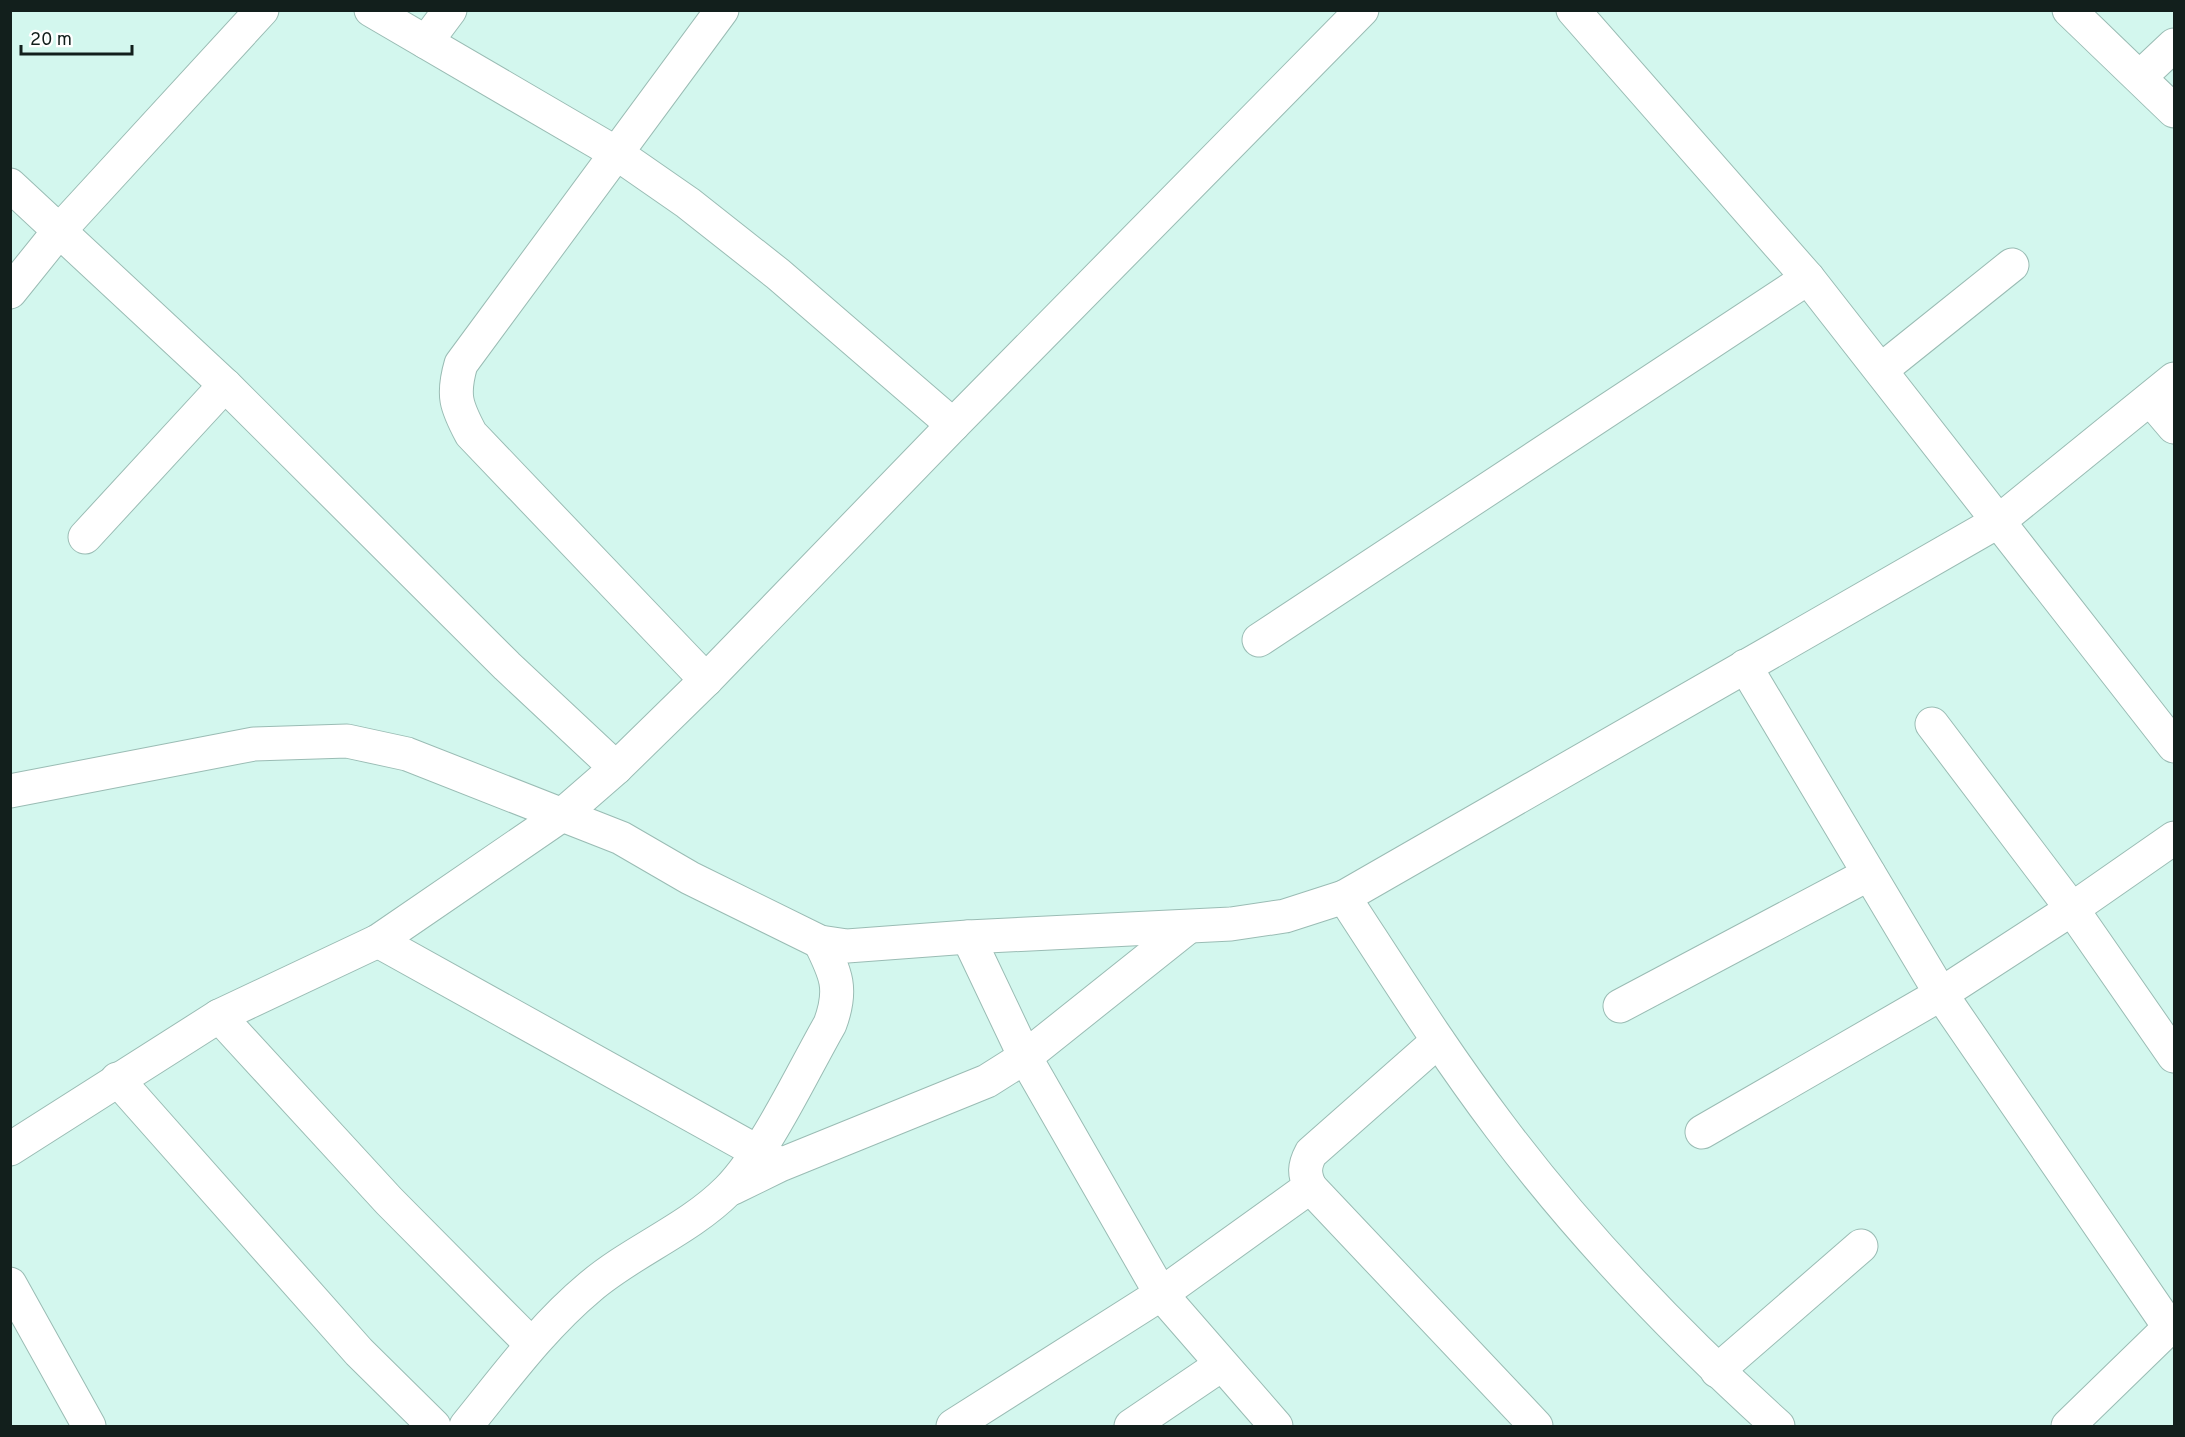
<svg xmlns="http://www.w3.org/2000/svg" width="2185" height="1437" viewBox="0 0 2185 1437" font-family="Overpass,sans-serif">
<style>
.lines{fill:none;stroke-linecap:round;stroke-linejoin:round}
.street-casing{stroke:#9abcb4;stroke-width:35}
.street{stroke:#fff;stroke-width:33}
</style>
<rect width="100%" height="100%" fill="#d3f7ee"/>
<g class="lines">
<defs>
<g id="street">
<path d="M371,10L616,153L688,203L778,274L953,425"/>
<path d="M1573,10L1808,278L2174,746"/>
<path d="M2069,10L2174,111"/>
<path d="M426,42L450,10"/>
<path d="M2140,77L2174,45"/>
<path d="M10,185L225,385L507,666L616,768"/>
<path d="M10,292L59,231L262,10"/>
<path d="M1881,370L2012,265"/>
<path d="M2151,400L2174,427"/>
<path d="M85,537L225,385"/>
<path d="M1259,640L1808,278"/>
<path d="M706,680L471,434C456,406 452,395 461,364L722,10"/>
<path d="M1932,724L2072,909L2174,1056"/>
<path d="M10,791L254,744L347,741L407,754L621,838L690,878L820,942L847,946L968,937L1231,924L1285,916L1344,897C1395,975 1444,1053 1500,1127C1582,1236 1677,1335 1778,1426"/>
<path d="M1344,897L1999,521L2174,379"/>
<path d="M968,937L1025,1057L1161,1294L1276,1426"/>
<path d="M378,941L776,1162"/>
<path d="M1620,1006L1869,874"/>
<path d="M219,1016L389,1201L531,1344"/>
<path d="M117,1079L359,1352L434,1426"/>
<path d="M1702,1132L1941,994L1745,666"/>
<path d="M10,1149L219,1016L378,941L562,815L616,768L706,680L953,425L1362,10"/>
<path d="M1310,1187L1536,1426"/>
<path d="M733,1188L780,1165L987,1081L1025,1057L1188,927"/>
<path d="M10,1284L89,1426"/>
<path d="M2170,1328L1941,994L2072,909L2174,838"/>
<path d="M1717,1371L1861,1246"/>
<path d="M466,1426C505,1378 542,1327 590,1287C632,1251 688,1230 728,1190C766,1151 802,1073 830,1024C843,989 836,974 820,942"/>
<path d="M953,1426L1161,1294L1310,1187C1304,1174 1304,1166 1311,1153L1438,1041"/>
<path d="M1131,1426L1221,1365"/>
<path d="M2068,1426L2174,1323"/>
</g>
</defs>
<!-- street casing -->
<use href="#street" class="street-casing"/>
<!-- street -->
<use href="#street" class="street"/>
</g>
<!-- border -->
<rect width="2185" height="1437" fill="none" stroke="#121f1c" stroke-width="24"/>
<!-- scale -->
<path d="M21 45v9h111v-9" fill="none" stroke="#121f1c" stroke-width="3"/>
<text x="30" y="45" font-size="18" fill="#121f1c" stroke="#ffffff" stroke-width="4.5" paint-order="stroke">20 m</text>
</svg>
